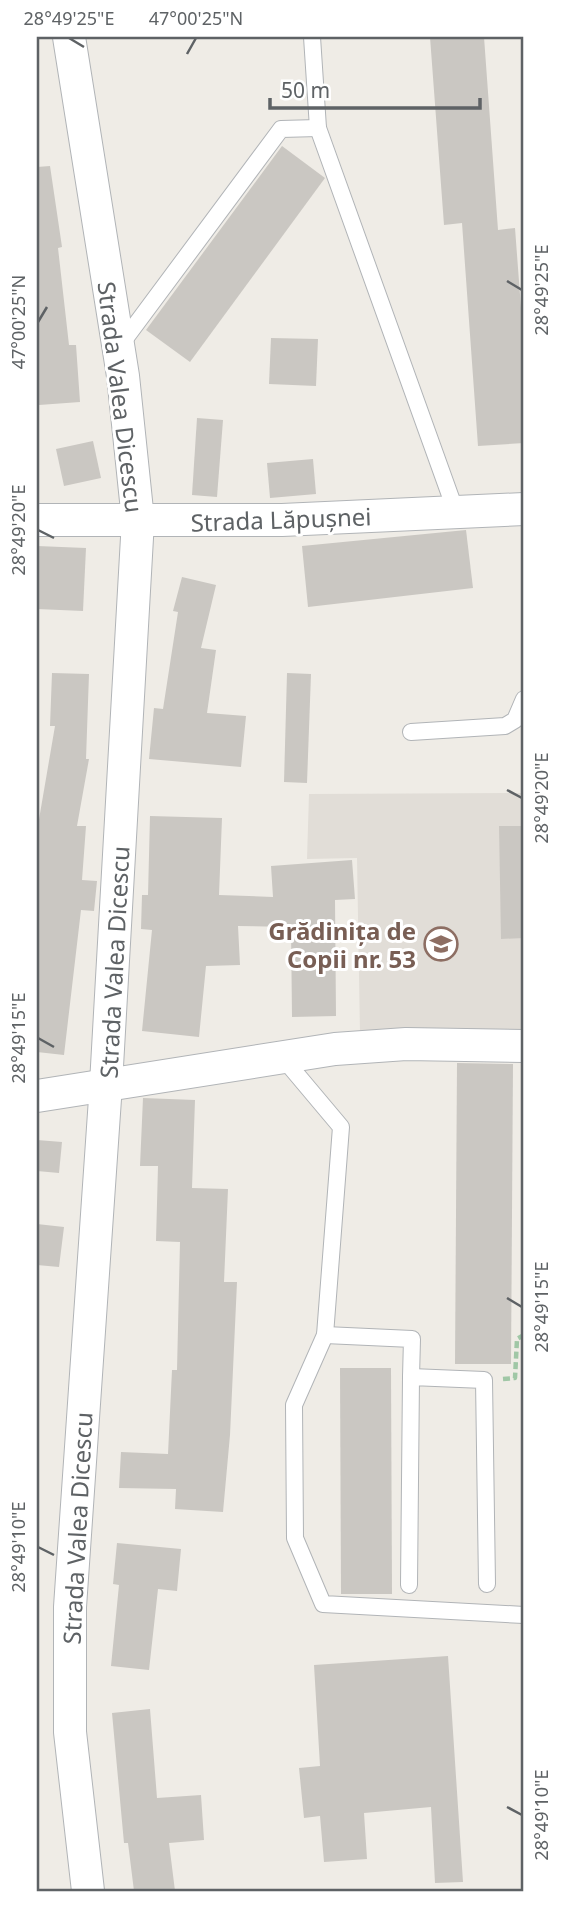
<svg xmlns="http://www.w3.org/2000/svg" width="561" height="1928" viewBox="0 0 561 1928" font-family="'Noto Sans',sans-serif">
<style>
.education{fill:#e1ddd7}
.building{fill:#cac7c2}
.lines{fill:none;stroke-linecap:round;stroke-linejoin:round}
.service-casing{stroke:#b1b4b7;stroke-width:18}
.minor-casing{stroke:#b1b4b7;stroke-width:34}
.path{stroke:#a0c7a6;stroke-width:4.5;stroke-dasharray:7 3.5;stroke-linecap:butt}
.service{stroke:#fff;stroke-width:16}
.minor{stroke:#fff;stroke-width:32}
.ticks{fill:none;stroke:#5e6265;stroke-width:2.5}
.labels{text-anchor:middle;dominant-baseline:central;stroke-width:6;stroke-linejoin:round;paint-order:stroke}
.street-label{font-size:24px;fill:#5e6265;stroke:#fff}
.education-label{font-size:24px;font-weight:bold;fill:#785e54;stroke:#fff;text-anchor:end}
.neatline{fill:none;stroke:#5e6265;stroke-width:2.5}
.ticks-label{font-size:18px;text-anchor:middle;fill:#5e6265}
</style>
<rect width="100%" height="100%" fill="#efece6"/>
<!-- education -->
<path class="education" d="M524,793V1030L360,1033L357,858L307,859L309,794Z"/>
<!-- building -->
<g class="building">
<path d="M430,37H484L498,230L515,228L524,348V443L478,446L462,223L444,225Z"/>
<path d="M282,146L325,178L190,362L146,330Z"/>
<path d="M50,166L62,247L58,248L69,345H76L80,402L39,405L37,167Z"/>
<path d="M271,338L318,339L316,386L269,384Z"/>
<path d="M197,418L223,420L217,497L192,495Z"/>
<path d="M93,441L101,478L64,486L56,449Z"/>
<path d="M313,459L316,494L270,498L267,463Z"/>
<path d="M466,530L473,588L308,607L302,546Z"/>
<path d="M37,546L86,548L83,611L37,609Z"/>
<path d="M182,577L216,585L201,648L216,650L207,713L246,716L241,767L149,759L154,708L163,709L178,612L173,611Z"/>
<path d="M52,673L89,674L86,759H89L77,826H86L82,880L97,881L94,911L81,910L64,1055L37,1052V831L55,726H50Z"/>
<path d="M287,673L311,674L307,783L284,782Z"/>
<path d="M150,816L222,818L219,895L273,897L271,866L352,860L355,899L335,900L336,1016L292,1017L291,927L238,926L240,965L206,966L199,1037L142,1031L152,930L141,929L142,895H148Z"/>
<path d="M499,826H524V938L501,939Z"/>
<path d="M457,1063L513,1064L511,1364H455Z"/>
<path d="M143,1098L195,1100L192,1188L228,1189L224,1282H237L230,1435L223,1512L175,1509L176,1489L119,1488L121,1452L168,1454L172,1370H177L180,1242L156,1241L158,1166H140Z"/>
<path d="M37,1140L62,1142L59,1173L37,1171Z"/>
<path d="M37,1224L64,1227L59,1267L37,1265Z"/>
<path d="M340,1368H391L392,1594H341Z"/>
<path d="M117,1543L181,1549L177,1591L158,1589L149,1670L111,1666L119,1585L113,1584Z"/>
<path d="M448,1656L463,1882L435,1883L431,1807L364,1813L367,1859L324,1862L320,1816L304,1818L299,1768L320,1766L314,1665Z"/>
<path d="M150,1709L157,1798L201,1795L204,1840L169,1843L175,1891H134L128,1843H124L112,1713Z"/>
</g>
<g class="lines">
<defs>
<g id="service">
<path d="M312,37L318,128L456,512"/>
<path d="M119,347L281,129L318,128"/>
<path d="M411,732L505,726L515,720L524,699"/>
<path d="M283,1058L341,1127L325,1335L294,1405L295,1538L323,1604L524,1615"/>
<path d="M325,1335L412,1339L411,1377"/>
<path d="M409,1585L411,1377L484,1380L487,1584"/>
</g>
<g id="minor">
<path d="M69,37L123,376L138,520L106,1084L70,1607V1732L88,1891"/>
<path d="M37,520H282L524,509"/>
<path d="M37,1096L335,1049L406,1044L524,1046"/>
</g>
</defs>
<!-- service casing -->
<use href="#service" class="service-casing"/>
<!-- minor casing -->
<use href="#minor" class="minor-casing"/>
<!-- path -->
<path class="path" d="M503,1379L515,1378L517,1339L524,1335"/>
<!-- service -->
<use href="#service" class="service"/>
<!-- minor -->
<use href="#minor" class="minor"/>
</g>
<!-- ticks -->
<path class="ticks" d="M69,38L84,47M187,54L196,38M507,281L522,290M38,322L47,307M38,530L54,538M507,790L522,798M38,1038L54,1047M507,1298L522,1307M38,1547L54,1555M507,1807L522,1815"/>
<!-- icons -->
<defs>
<symbol id="school-ring" viewBox="-11 -11 22 22"><circle r="9.5" fill="#fff" stroke="#8d6e63" stroke-width="1.5"/><path d="M0-5L7-2L0 1L-7-2ZM-4 1L0 2.5L4 1V4Q0 6-4 4Z" fill="#8d6e63"/></symbol>
</defs>
<g fill-rule="evenodd">
<use href="#school-ring" x="422" y="925" width="38" height="38"/>
</g>
<g class="labels">
<!-- street labels -->
<g class="street-label">
<text transform="translate(121 397) rotate(83)">Strada Valea Dicescu</text>
<text transform="translate(281 519) rotate(-2)">Strada Lăpușnei</text>
<text transform="translate(114 962) rotate(-87)">Strada Valea Dicescu</text>
<text transform="translate(77 1528) rotate(-87)">Strada Valea Dicescu</text>
</g>
<!-- education labels -->
<g class="education-label">
<text x="416" y="930">Grădinița de<tspan x="416" dy="28">Copii nr. 53</tspan></text>
</g>
</g>
<!-- border -->
<rect width="561" height="1928" fill="none" stroke="#ffffff" stroke-width="77"/>
<!-- scale -->
<path d="M270 98v10h210v-10" fill="none" stroke="#5e6265" stroke-width="3.5"/>
<text x="281" y="98" font-size="21" fill="#5e6265" stroke="#ffffff" stroke-width="5" paint-order="stroke">50 m</text>
<rect x="38" y="38" width="484" height="1852" class="neatline"/>
<g class="ticks-label">
<text x="69" y="25">28°49'25"E</text>
<text x="196" y="25">47°00'25"N</text>
<text transform="translate(542 290) rotate(-90)" y="6">28°49'25"E</text>
<text transform="translate(19 322) rotate(-90)" y="6">47°00'25"N</text>
<text transform="translate(19 530) rotate(-90)" y="6">28°49'20"E</text>
<text transform="translate(542 798) rotate(-90)" y="6">28°49'20"E</text>
<text transform="translate(19 1038) rotate(-90)" y="6">28°49'15"E</text>
<text transform="translate(542 1307) rotate(-90)" y="6">28°49'15"E</text>
<text transform="translate(19 1547) rotate(-90)" y="6">28°49'10"E</text>
<text transform="translate(542 1815) rotate(-90)" y="6">28°49'10"E</text>
</g>
</svg>
